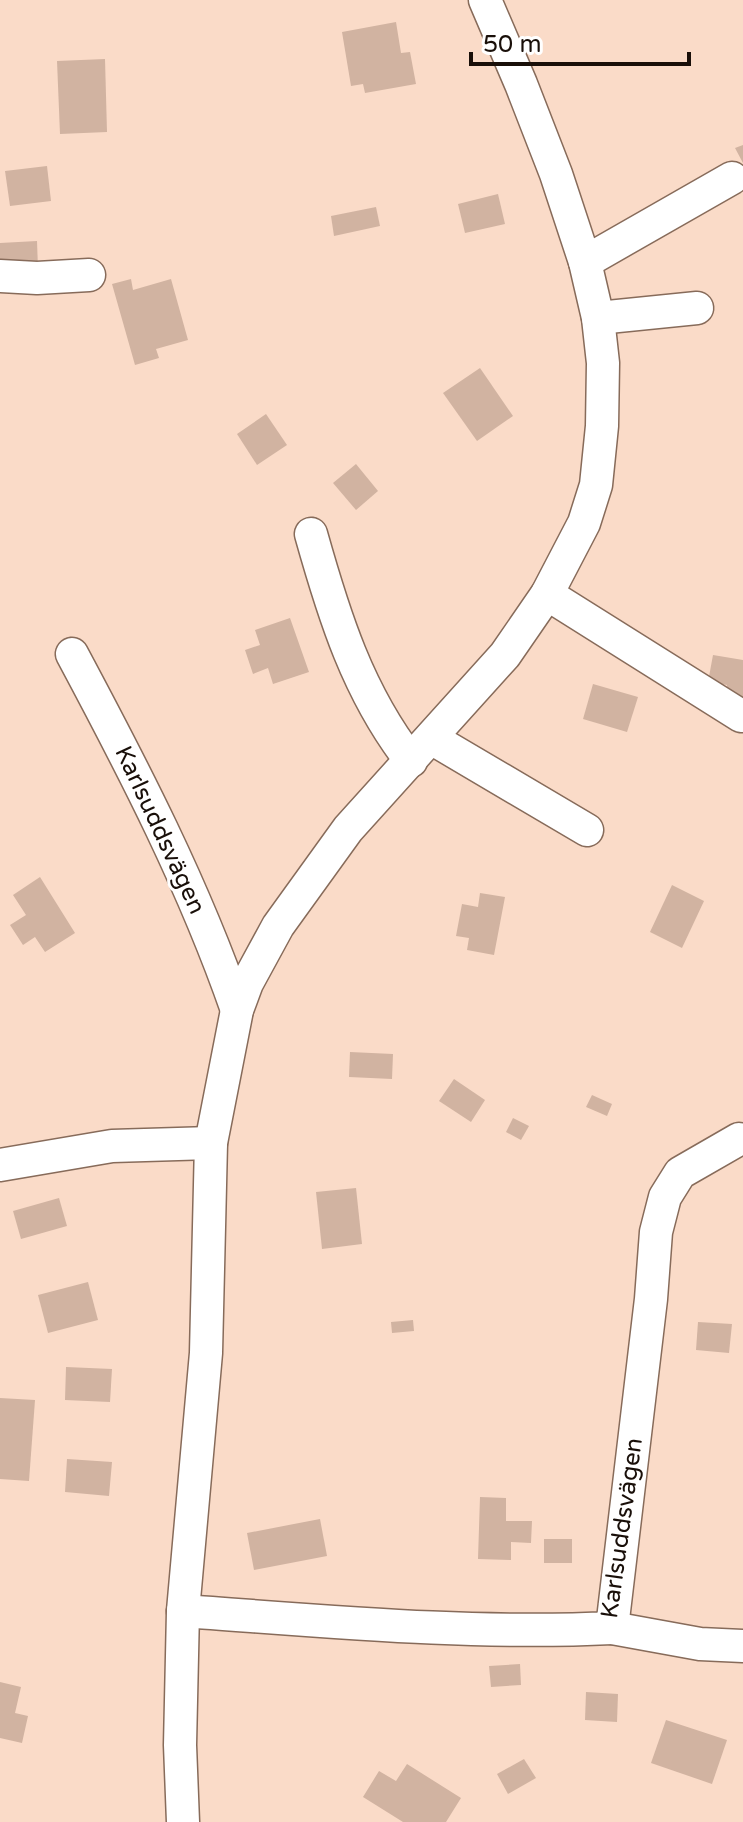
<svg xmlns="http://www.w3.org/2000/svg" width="743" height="1822" viewBox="0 0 743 1822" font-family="'Varela Round',sans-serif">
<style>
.building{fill:#d1b3a1}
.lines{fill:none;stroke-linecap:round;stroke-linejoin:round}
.minor-casing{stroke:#876b5a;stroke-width:35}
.minor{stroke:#fff;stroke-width:32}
.labels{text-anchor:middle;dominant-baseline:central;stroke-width:6;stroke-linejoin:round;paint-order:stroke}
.street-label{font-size:24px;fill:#190f09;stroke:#fff}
</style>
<rect width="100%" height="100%" fill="#fadbc8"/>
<!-- building -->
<g class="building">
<path d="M396,22L401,53L410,52L416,84L365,93L363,84L351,86L342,32Z"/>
<path d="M105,59L107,132L60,134L57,61Z"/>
<path d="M743,145V163L735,148Z"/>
<path d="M47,166L51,201L10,206L5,171Z"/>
<path d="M498,194L505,224L465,233L458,204Z"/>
<path d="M376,207L380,226L334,236L331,216Z"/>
<path d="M37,241L38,269L0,270V243Z"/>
<path d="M131,279L133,290L171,279L188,340L156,349L159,358L135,365L112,284Z"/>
<path d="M480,368L513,416L477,441L443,393Z"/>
<path d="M266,414L287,445L257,465L237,434Z"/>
<path d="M356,464L378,491L356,510L333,483Z"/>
<path d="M290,618L309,672L273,684L268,668L253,674L245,650L260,645L255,630Z"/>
<path d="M713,655L743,660V699L725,696L727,685L708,682Z"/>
<path d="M593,684L638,697L627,732L583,719Z"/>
<path d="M40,877L75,933L45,952L35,937L23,945L10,925L26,915L13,895Z"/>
<path d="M672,885L704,901L682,948L650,932Z"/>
<path d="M480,893L505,897L494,955L467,950L469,938L456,936L462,904L478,907Z"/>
<path d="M350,1052L393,1054L392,1079L349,1077Z"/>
<path d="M454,1079L485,1100L471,1122L439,1101Z"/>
<path d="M592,1095L612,1104L607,1116L586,1107Z"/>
<path d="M513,1118L529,1126L521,1140L506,1132Z"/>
<path d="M356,1188L362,1244L322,1249L316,1192Z"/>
<path d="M59,1198L67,1226L21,1239L13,1211Z"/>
<path d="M88,1282L98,1320L48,1333L38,1295Z"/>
<path d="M413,1320L414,1331L392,1333L391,1322Z"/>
<path d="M698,1322L732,1324L729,1353L696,1350Z"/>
<path d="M66,1367L112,1369L110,1402L65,1400Z"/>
<path d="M0,1398L35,1400L29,1481L0,1479Z"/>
<path d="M67,1459L112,1462L109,1496L65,1492Z"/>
<path d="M480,1497L506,1498V1521H532L531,1543L511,1542V1560L478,1559Z"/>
<path d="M320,1519L327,1556L254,1570L247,1533Z"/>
<rect x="544" y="1539" width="28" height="24"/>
<path d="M520,1664L521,1685L491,1687L489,1666Z"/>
<path d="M0,1682L21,1687L15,1713L28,1716L22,1743L0,1738Z"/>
<path d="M586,1692L618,1694L617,1722L585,1720Z"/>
<path d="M666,1720L727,1740L712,1784L651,1763Z"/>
<path d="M524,1759L536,1778L508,1794L497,1774Z"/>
<path d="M407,1764L461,1798L446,1822H403L363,1797L379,1771L396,1781Z"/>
</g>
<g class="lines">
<defs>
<g id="minor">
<path d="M585,262L732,178"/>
<path d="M0,276L37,278L89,275"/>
<path d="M598,318L697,308"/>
<path d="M311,534C334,616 358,693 411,761"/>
<path d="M547,594L741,716"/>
<path d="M72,654C134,770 194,886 237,1010"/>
<path d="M431,738L587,830"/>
<path d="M0,1165L112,1146L211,1143"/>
<path d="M183,1611C326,1621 469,1635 612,1628L651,1299L656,1232L665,1197L680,1173L739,1139"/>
<path d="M612,1628L700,1644L743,1646"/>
<path d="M183,1822L180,1745L183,1611L206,1353L211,1143L237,1010L247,983L278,926L348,829L505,655L547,594L584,523L596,485L602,426L603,363L598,318L585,262L556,174L521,84L485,0"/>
</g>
</defs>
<!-- minor casing -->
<use href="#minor" class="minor-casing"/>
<!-- minor -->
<use href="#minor" class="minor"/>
</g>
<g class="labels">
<!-- street labels -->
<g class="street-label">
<text transform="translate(160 830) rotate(65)">Karlsuddsvägen</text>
<text transform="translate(622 1528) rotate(-82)">Karlsuddsvägen</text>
</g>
</g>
<!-- scale -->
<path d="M471 52v12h218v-12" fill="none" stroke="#190f09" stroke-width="4"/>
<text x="483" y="52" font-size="24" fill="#190f09" stroke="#ffffff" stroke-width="6" paint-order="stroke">50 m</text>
</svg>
